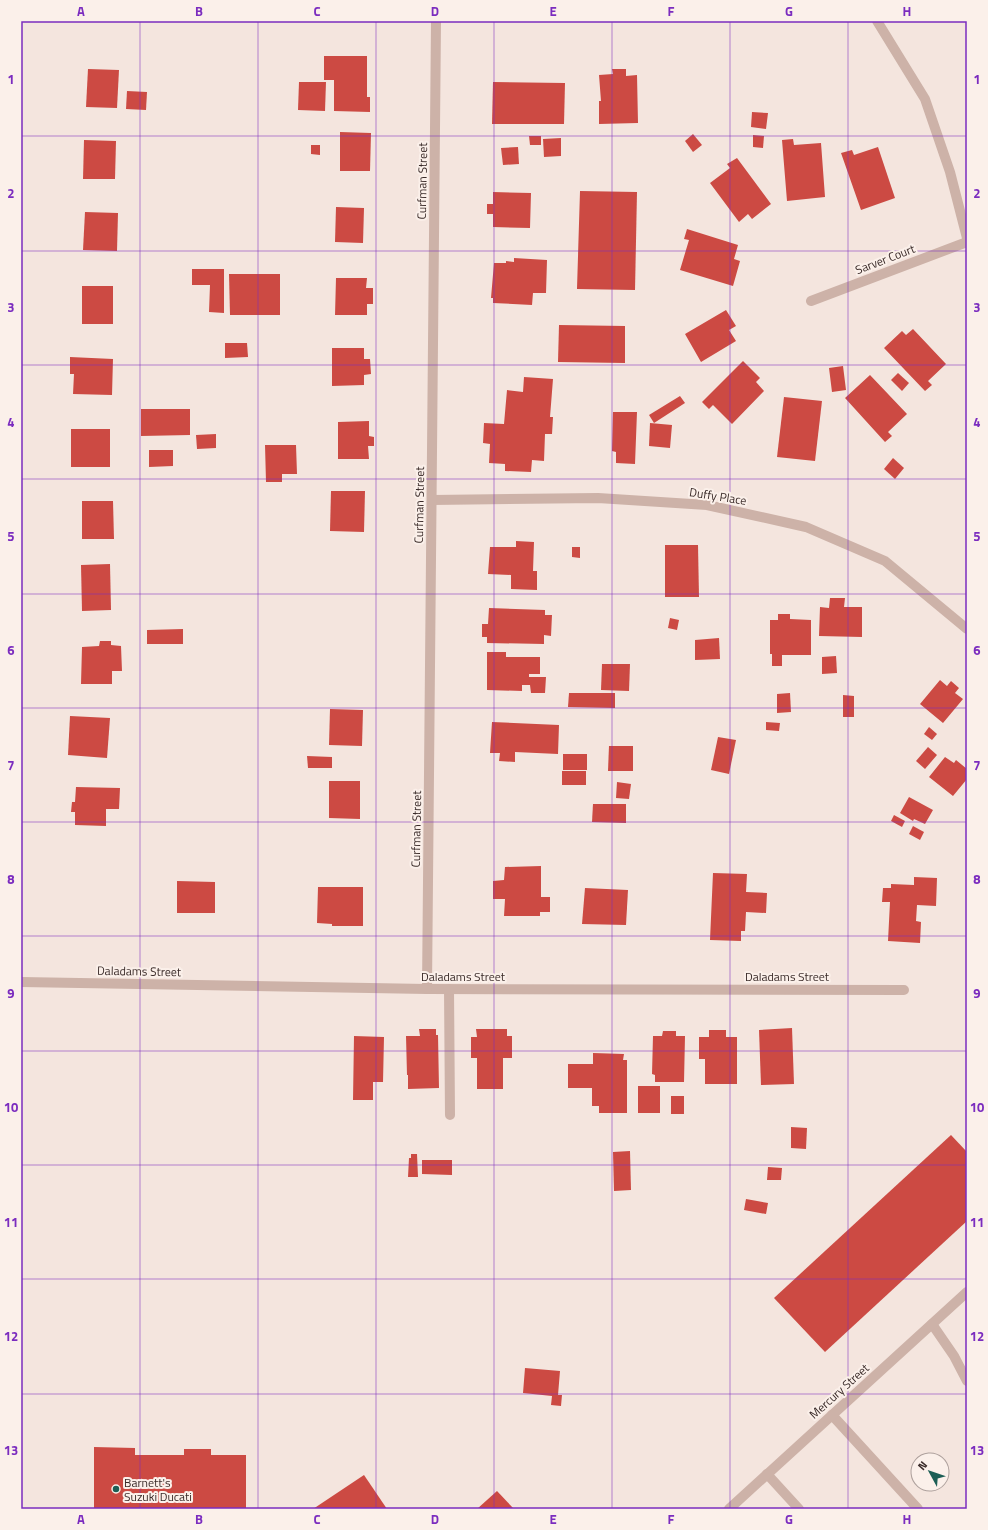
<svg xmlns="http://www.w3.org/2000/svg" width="988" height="1530" viewBox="0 0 988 1530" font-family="'Titillium Web',sans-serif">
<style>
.building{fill:#cc4a43}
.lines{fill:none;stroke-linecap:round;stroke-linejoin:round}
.service{stroke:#cdb2a8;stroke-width:10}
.minor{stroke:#cdb2a8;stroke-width:10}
.grid{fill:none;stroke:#7b2cbf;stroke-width:1;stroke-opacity:0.55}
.poi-dot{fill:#1c5e55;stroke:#fbf0ea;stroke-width:1.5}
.labels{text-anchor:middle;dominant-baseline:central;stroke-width:4;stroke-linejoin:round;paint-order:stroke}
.street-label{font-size:12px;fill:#3a2b29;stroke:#fbf0ea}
.poi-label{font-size:12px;fill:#3a2b29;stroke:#fbf0ea;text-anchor:start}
.neatline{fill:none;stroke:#7b2cbf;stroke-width:1.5}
.grid-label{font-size:13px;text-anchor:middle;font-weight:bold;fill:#7b2cbf}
</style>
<rect width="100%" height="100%" fill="#f4e5de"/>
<!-- building -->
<g class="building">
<path d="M324,56H367V97H370V112L334,111V80H324Z"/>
<path d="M88,69L119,70L117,108L86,107Z"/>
<path d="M612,69H626V76L637,75L638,123L599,124V101H601L599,75L613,74Z"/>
<path d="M299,82H326L325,111L298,110Z"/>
<path d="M493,82L565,83L564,124H492Z"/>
<path d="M127,91L147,92L146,110L126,109Z"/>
<path d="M752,112L768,113L766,129L751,127Z"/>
<path d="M340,132L371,133L370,171H340Z"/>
<path d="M693,134L702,145L693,152L685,141Z"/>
<path d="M753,135L764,136L763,148L753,147Z"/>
<path d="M529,136H541V145H530Z"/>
<path d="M561,138V156L544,157L543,139Z"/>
<path d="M793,139L794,145L821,143L825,197L787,201L782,140Z"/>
<path d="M84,140L116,141L115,179H83Z"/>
<path d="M311,145H320V155L311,154Z"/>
<path d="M518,147L519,164L503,165L501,148Z"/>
<path d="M878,147L895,198L861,210L841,153L852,150L854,155Z"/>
<path d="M737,158L771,204L752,219L748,214L739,222L710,183L730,168L727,164Z"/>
<path d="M580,191L637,192L635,290L577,289Z"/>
<path d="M493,192L531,193L530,228L493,227V214H487V204H493Z"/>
<path d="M336,207L364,208L363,243L335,242Z"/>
<path d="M85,212L118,213L117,251L83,250Z"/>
<path d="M687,229L738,245L734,259L740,261L733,286L680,270L689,240L684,239Z"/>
<path d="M514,258L547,260L546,293H533L532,305L493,303V298H491L494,263H506V261L514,262Z"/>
<path d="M192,269H224V313L209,312L210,285H192Z"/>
<path d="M229,274H280V315H230Z"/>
<path d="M336,278H367L366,288H373V304H367V315H335Z"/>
<rect x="82" y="286" width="31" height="38"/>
<path d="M726,310L736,326L729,330L736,341L701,362L685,334Z"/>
<path d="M559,325L625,326V363L558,362Z"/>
<path d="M913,329L946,364L928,381L932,385L925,391L884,348L902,331L906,335Z"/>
<path d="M225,343H247L248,357L225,358Z"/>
<path d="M332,348H364V359H370L371,374L364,375V385L332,386Z"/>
<path d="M70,357L113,359L112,395L73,394L74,374H70Z"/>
<path d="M743,361L760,378L756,382L764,391L732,424L713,405L709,409L702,402Z"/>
<path d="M843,366L846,390L832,392L829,368Z"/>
<path d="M898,373L909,383L902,391L891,380Z"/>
<path d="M870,375L907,414L888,432L892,436L885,442L845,398Z"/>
<path d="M524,377L553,379L550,417H553L552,434H545L544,461L532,460L531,472L505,471V464L489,463L490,444L483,443L484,423L504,424L507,390L523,392Z"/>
<path d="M680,396L685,403L654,423L649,415Z"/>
<path d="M784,397L822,401L815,461L777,457Z"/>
<path d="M141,409H190V435L141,436Z"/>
<path d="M613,412H637L635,464L616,463V452L612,451Z"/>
<path d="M369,421V436L374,437V446H368L369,459H338V422Z"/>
<path d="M650,423L672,425L670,448L649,446Z"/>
<rect x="71" y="429" width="39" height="38"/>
<path d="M216,434V448L197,449L196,435Z"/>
<path d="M265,445H296L297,474H282V482H266Z"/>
<path d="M149,450H173V466L149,467Z"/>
<path d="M893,458L904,468L895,479L884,469Z"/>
<path d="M331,491H365L364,532L330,531Z"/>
<path d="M82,501H113L114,539H82Z"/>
<path d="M516,541L534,542L533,571H537V590L511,589V575L488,574L490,547H516Z"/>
<path d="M665,545H698L699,597H665Z"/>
<path d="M572,547H580V558L572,557Z"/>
<path d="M110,564L111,610L82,611L81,565Z"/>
<path d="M830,598H845L844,607H862V637L819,636L820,607L829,608Z"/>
<path d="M489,608L545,610V615H552L551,636L544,635V644L487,643V637H482V624H488Z"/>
<path d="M778,614H790V619L811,620V655H782V666H772V654H770V620H778Z"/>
<path d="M670,618L679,620L677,630L668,628Z"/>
<path d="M183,629V644H147V630Z"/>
<path d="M719,638L720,659L695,660V640Z"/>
<path d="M100,641H111V645L121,646L122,671H112V684H81L82,647L99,646Z"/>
<path d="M487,652H506V657H540V674H529V677H546L545,693H531L530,685H522V691L487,690Z"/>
<path d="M836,656L837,673L822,674V657Z"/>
<path d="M602,664H630L629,691L601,690Z"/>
<path d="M940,680L947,686L951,681L959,688L955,693L963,699L943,723L920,704Z"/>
<path d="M569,693H615V708L568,707Z"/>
<path d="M790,693L791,712L777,713V694Z"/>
<path d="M843,695L854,696V717H843Z"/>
<path d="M330,709L363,710L362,746L329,745Z"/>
<path d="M70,716L110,718L107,758L68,755Z"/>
<path d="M492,722L559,725L558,754L515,752V762L499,761L500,753H490Z"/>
<path d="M766,722L780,723L779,731L766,730Z"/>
<path d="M929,727L937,734L932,740L924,734Z"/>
<path d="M718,737L736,740L729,774L711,770Z"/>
<path d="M609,746H633V771H608Z"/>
<path d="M928,747L937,755L925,769L916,761Z"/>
<rect x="563" y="754" width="24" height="16"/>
<path d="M307,756L332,757V768H308Z"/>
<path d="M945,757L954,763L956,760L967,769V779L953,796L929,777Z"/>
<rect x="562" y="771" width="24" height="14"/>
<path d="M329,781H360V819L329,818Z"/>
<path d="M617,782L631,784L629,799L616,798Z"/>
<path d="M76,787L120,788L119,809H106V826L75,825V812H71L72,802H75Z"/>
<path d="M909,797L933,810L925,824L914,819L913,821L900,813Z"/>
<path d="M593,804H626V823L592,822Z"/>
<path d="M894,815L905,821L902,827L891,821Z"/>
<path d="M913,826L924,832L920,840L909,834Z"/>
<path d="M541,866V897H550V912H540V916H504L505,899H493V881L504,880L505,867Z"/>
<path d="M713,873L747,874L746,892L767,893L766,913L746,912L745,931H741V941L710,940Z"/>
<path d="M914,877L937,878L936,906L917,905L916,921L921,922L920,943L888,941L890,902H882L883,888H891V884L914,885Z"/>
<path d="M177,881L215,882V913H177Z"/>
<path d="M318,887H363V926H332V924L317,923Z"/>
<path d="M585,888L628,890L626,925L582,924Z"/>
<path d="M792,1028L794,1084L761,1085L759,1030Z"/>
<path d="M419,1029H436V1035H438L439,1088L408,1089V1075H407L406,1036H420Z"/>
<path d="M476,1029H507V1036H512V1058H503V1089H477V1058H471V1037H477Z"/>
<path d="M709,1030H726V1037H737V1084H705V1059H699V1037H709Z"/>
<path d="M663,1031H676V1036H685L684,1082H655V1075L652,1074L653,1036H662Z"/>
<path d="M354,1036L384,1037L383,1082H373V1100H353Z"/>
<path d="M593,1053L624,1054L623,1060H627V1113H599V1106H592V1088H568V1064H593Z"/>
<rect x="638" y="1086" width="22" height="27"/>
<rect x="671" y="1096" width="13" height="18"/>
<path d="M791,1127L807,1128L806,1149L791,1148Z"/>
<path d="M951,1135L967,1152V1221L825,1352L774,1298Z"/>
<path d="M630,1151L631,1190L614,1191L613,1152Z"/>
<path d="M411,1154H417L418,1177H408L409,1158H411Z"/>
<path d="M422,1160H452V1175L422,1174Z"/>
<path d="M768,1167L782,1168L781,1180H767Z"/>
<path d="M746,1199L768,1203L766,1214L744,1210Z"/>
<path d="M525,1368L560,1371L558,1395H562L561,1406L551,1405L552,1396L523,1393Z"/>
<path d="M94,1447L135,1448V1455H184V1449H211V1455H246V1509H94Z"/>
<path d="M364,1475L387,1509H313Z"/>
<path d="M497,1491L514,1509H477Z"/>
</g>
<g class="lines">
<!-- service -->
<g class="service">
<path d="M449,989L450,1115"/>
<path d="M932,1324L954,1356L967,1381"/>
<path d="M767,1474L799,1509"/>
</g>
<!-- minor -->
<g class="minor">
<path d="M877,21L925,99L950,172L967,238"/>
<path d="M811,301L967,242"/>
<path d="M432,500L598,498L707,505L806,527L885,561L967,629"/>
<path d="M21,982L427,989L904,990"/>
<path d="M427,989L436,21"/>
<path d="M832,1415L918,1509"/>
<path d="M729,1509L967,1292"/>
</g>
</g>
<!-- grid -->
<path class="grid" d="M140,21V1509M258,21V1509M376,21V1509M494,21V1509M612,21V1509M730,21V1509M848,21V1509M21,136H967M21,251H967M21,365H967M21,479H967M21,594H967M21,708H967M21,822H967M21,936H967M21,1051H967M21,1165H967M21,1279H967M21,1394H967"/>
<!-- markers -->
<circle class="poi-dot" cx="116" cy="1489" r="4"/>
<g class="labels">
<!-- street labels -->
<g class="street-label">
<text transform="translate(422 181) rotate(-89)">Curfman Street</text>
<text transform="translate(885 259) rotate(-21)">Sarver Court</text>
<text transform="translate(718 496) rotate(9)">Duffy Place</text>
<text transform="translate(419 505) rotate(-89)">Curfman Street</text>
<text transform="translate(416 829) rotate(-89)">Curfman Street</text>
<text transform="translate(139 971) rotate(1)">Daladams Street</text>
<text x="463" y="976">Daladams Street</text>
<text x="787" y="976">Daladams Street</text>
<text transform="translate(839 1391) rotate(-42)">Mercury Street</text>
</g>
<!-- poi labels -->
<g class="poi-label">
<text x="124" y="1482">Barnett's<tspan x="124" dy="14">Suzuki Ducati</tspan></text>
</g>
</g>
<!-- border -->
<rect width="988" height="1530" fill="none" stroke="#fbf0ea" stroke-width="44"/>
<!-- north arrow -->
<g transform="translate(930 1472) rotate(310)"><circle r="19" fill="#fbf0ea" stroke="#aea19d"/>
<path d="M0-3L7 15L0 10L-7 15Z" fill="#1c5e55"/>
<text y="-6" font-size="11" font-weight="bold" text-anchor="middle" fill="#3a2b29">N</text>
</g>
<rect x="22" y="22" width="944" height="1486" class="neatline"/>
<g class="grid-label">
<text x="81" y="16">A</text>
<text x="199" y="16">B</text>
<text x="317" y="16">C</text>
<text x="435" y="16">D</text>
<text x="553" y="16">E</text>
<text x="671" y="16">F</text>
<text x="789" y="16">G</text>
<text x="907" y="16">H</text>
<text x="11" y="84">1</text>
<text x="977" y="84">1</text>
<text x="11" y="198">2</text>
<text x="977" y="198">2</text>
<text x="11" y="312">3</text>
<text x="977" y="312">3</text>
<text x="11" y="427">4</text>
<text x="977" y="427">4</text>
<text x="11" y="541">5</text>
<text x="977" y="541">5</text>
<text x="11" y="655">6</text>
<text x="977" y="655">6</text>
<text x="11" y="770">7</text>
<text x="977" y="770">7</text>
<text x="11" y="884">8</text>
<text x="977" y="884">8</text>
<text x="11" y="998">9</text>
<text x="977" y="998">9</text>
<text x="11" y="1112">10</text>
<text x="977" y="1112">10</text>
<text x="11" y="1227">11</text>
<text x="977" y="1227">11</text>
<text x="11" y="1341">12</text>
<text x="977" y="1341">12</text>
<text x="11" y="1455">13</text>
<text x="977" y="1455">13</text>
<text x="81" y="1524">A</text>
<text x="199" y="1524">B</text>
<text x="317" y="1524">C</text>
<text x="435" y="1524">D</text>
<text x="553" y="1524">E</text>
<text x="671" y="1524">F</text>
<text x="789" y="1524">G</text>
<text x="907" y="1524">H</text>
</g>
</svg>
